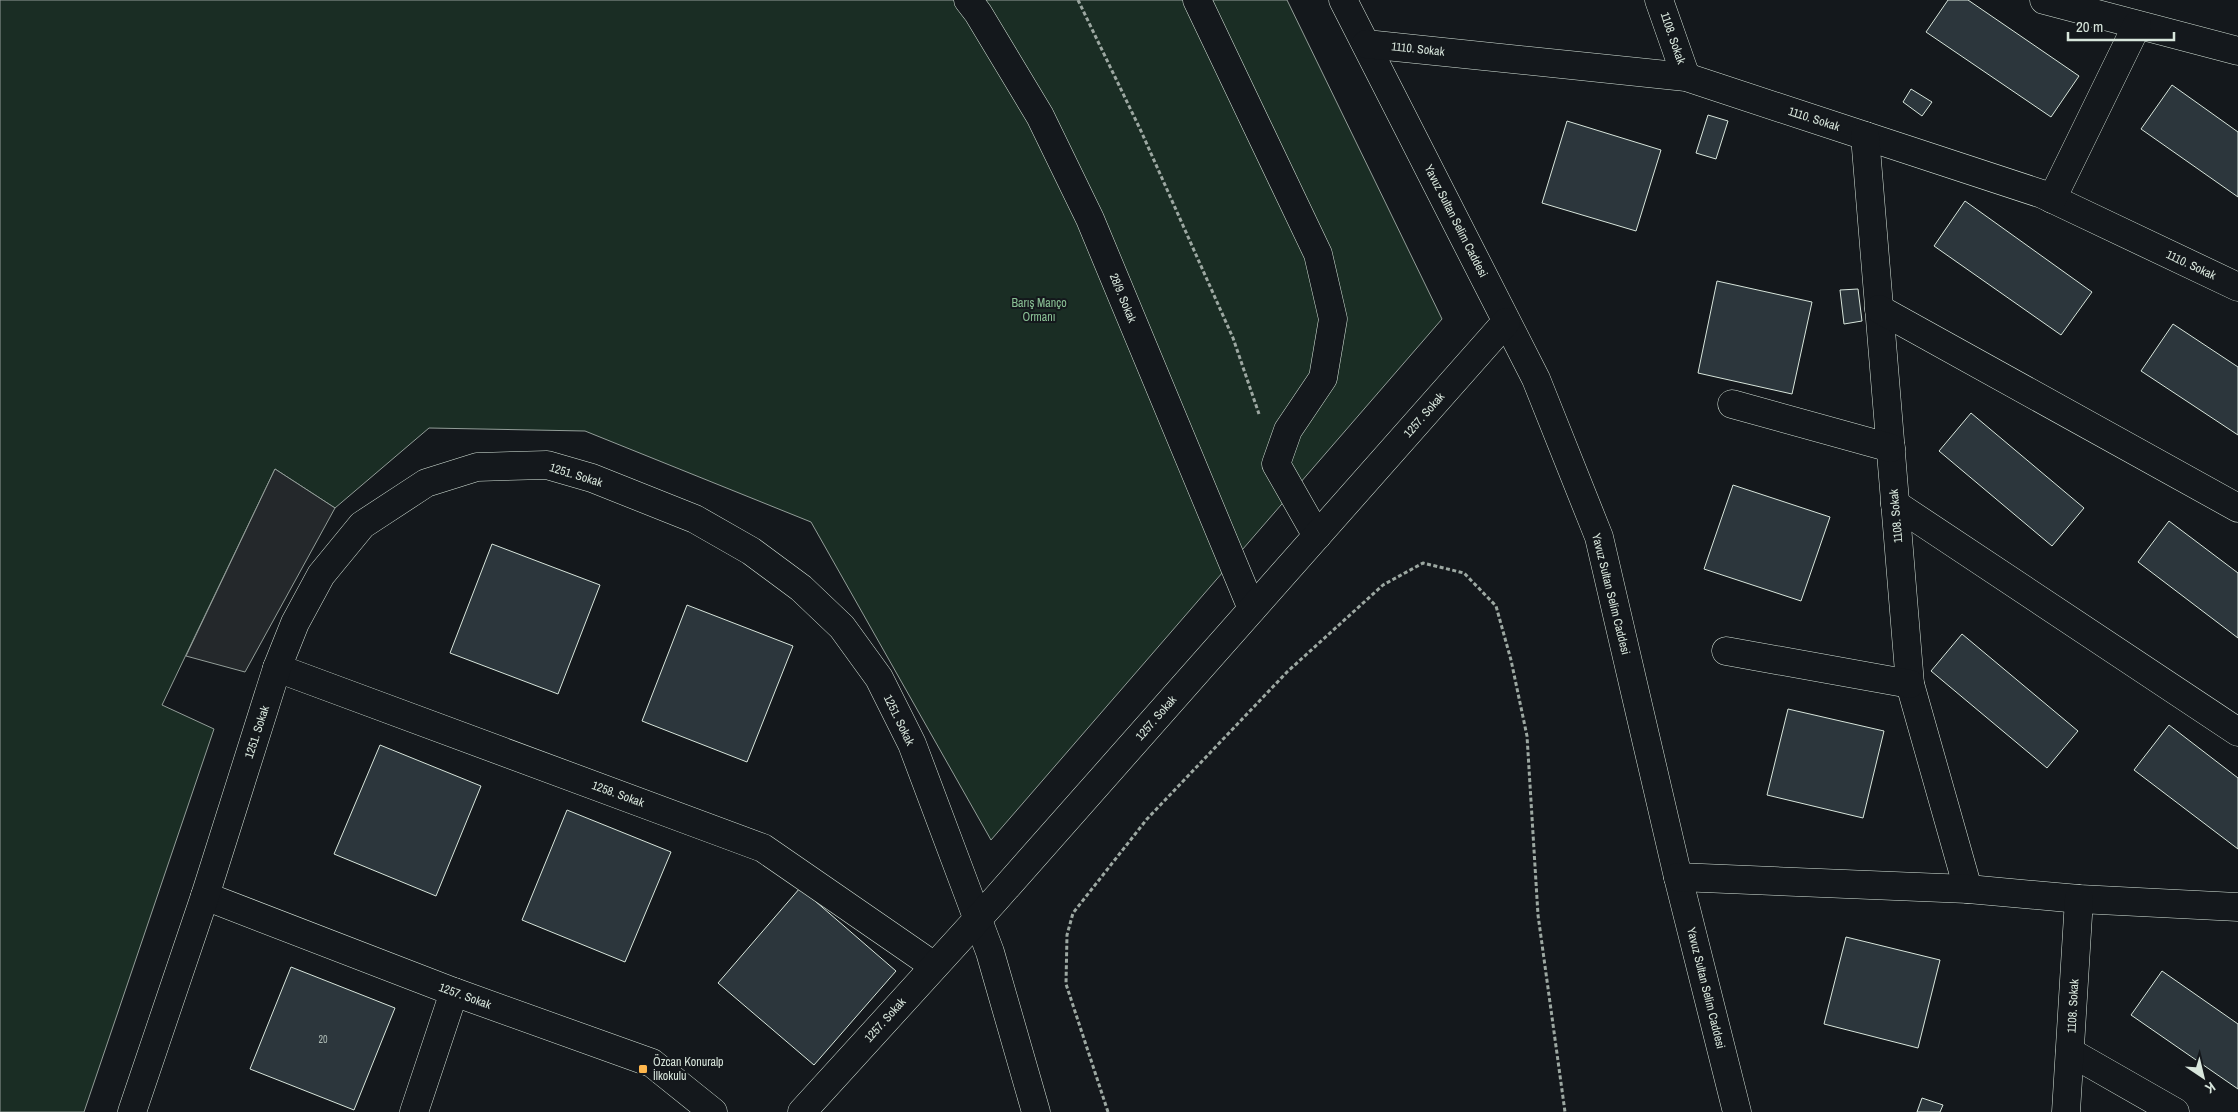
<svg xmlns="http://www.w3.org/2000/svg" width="2238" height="1112" viewBox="0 0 2238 1112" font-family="'Archivo Narrow',sans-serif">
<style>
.green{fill:#1a2d24;stroke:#939e99}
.parking{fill:#24282b;stroke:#939e99}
.building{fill:#2c363c;stroke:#d8e6dc}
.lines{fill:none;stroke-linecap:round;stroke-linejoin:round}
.minor-casing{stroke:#d8e6dc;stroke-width:29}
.path{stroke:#9da8a2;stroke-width:3;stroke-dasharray:4 2.5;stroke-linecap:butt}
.minor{stroke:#14181c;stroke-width:28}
.poi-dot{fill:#ffb74d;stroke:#14181c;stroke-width:2}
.labels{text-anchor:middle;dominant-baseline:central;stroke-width:4;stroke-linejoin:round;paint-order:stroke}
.number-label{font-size:10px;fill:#adbab4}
.street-label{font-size:12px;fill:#d8e6dc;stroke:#14181c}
.park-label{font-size:12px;fill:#8ac095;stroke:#14181c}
.poi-label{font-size:12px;fill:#d8e6dc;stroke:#14181c;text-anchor:start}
</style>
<rect width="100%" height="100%" fill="#14181c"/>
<!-- green -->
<path class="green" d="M0,0H1287L1442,319L991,840L811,522L585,431L429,428L335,508L275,469L162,705L214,729L84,1112H0Z"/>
<!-- parking -->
<path class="parking" d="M275,469L335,508L245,672L186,656Z"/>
<!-- building -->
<g class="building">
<path d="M1948,0H1968L2079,76L2051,117L1926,32Z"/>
<path d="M2172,85L2238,132V197L2141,129Z"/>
<path d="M1911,89L1932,102L1922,116L1903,102Z"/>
<path d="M1708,115L1728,121L1716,159L1696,153Z"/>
<path d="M1567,121L1661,150L1636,231L1542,203Z"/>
<path d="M1965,201L2092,292L2061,335L1934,246Z"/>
<path d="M1717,281L1812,302L1792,394L1698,373Z"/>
<path d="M1858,289L1862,321L1844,324L1840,290Z"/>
<path d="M2173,324L2238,367V435L2141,371Z"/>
<path d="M1971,413L2084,508L2052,546L1939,451Z"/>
<path d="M1733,485L1830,517L1801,601L1704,569Z"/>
<path d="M2169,521L2238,573V638L2138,562Z"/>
<path d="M492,544L600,585L558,694L450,653Z"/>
<path d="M687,605L793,646L747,762L642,721Z"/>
<path d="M1962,634L2078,731L2047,768L1931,671Z"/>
<path d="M1788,709L1884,731L1863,818L1767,795Z"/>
<path d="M2169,725L2238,778V849L2134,770Z"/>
<path d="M380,745L481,786L436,896L334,854Z"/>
<path d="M567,810L671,852L625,962L522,920Z"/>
<path d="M800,888L896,971L814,1065L718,983Z"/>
<path d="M1846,937L1940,960L1918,1048L1824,1024Z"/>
<path d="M291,967L395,1008L354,1110L250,1069Z"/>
<path d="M2162,971L2238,1024V1089L2131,1015Z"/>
<path d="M1922,1098L1943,1105L1940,1112H1917Z"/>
</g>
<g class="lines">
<defs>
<g id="minor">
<path d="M968,0L978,13L1040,116L1090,219L1252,609"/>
<path d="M1197,0L1318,254L1333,319L1323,378L1288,430L1276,464L1317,536"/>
<path d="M1343,0L1536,379L1599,537L1678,877L1737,1112"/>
<path d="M1659,0L1686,77"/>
<path d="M2044,0L2238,51"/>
<path d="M1366,44L1686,77L2042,194L2238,287"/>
<path d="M1865,136L1910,684L1968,889"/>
<path d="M2052,199L2137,25"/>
<path d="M1879,309L2238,508"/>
<path d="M1732,404L1891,448"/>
<path d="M1895,504L2238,732"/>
<path d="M1726,651L1910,684"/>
<path d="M277,668L763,848L934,966"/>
<path d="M1678,877L1968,889L2079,899L2238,907"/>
<path d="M205,896L454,992L652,1063L713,1112"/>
<path d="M2070,1052L2175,1112"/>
<path d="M132,1112L205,896L277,668L295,623L321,575L362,525L426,483L477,467L547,465L592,478L695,519L751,551L801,588L842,627L879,678L912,744L990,952L1036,1112"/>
<path d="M414,1112L454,992"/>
<path d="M802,1112L995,900L1506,322"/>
<path d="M2066,1112L2079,899"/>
</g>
</defs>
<!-- minor casing -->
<use href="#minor" class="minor-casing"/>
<!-- path -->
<g class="path">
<path d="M1078,0L1141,131L1233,338L1259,414"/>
<path d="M1108,1112L1066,984L1067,935L1073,913L1147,819L1287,672L1383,585L1423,563L1464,573L1496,606L1511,660L1527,736L1538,915L1565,1112"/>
</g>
<!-- minor -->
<use href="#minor" class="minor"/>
</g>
<!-- markers -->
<rect class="poi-dot" x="638" y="1064" width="10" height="10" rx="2.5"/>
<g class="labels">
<!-- number labels -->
<g class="number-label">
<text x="323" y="1039">20</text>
</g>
<!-- street labels -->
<g class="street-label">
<text transform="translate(1673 38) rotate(71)">1108. Sokak</text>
<text transform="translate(1418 49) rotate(6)">1110. Sokak</text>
<text transform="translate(1814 119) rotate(18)">1110. Sokak</text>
<text transform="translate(1456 221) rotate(63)">Yavuz Sultan Selim Caddesi</text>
<text transform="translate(2191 265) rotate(25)">1110. Sokak</text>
<text transform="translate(1123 298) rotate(68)">28/9. Sokak</text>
<text transform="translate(1424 415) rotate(-49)">1257. Sokak</text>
<text transform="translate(576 475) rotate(17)">1251. Sokak</text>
<text transform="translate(1896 516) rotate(-95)">1108. Sokak</text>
<text transform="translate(1611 594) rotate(76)">Yavuz Sultan Selim Caddesi</text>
<text transform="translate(1156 718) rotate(-49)">1257. Sokak</text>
<text transform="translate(899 720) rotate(64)">1251. Sokak</text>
<text transform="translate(257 732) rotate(-72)">1251. Sokak</text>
<text transform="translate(618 794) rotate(20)">1258. Sokak</text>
<text transform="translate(1706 988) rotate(76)">Yavuz Sultan Selim Caddesi</text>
<text transform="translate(465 996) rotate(20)">1257. Sokak</text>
<text transform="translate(2073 1006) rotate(-87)">1108. Sokak</text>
<text transform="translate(885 1020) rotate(-48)">1257. Sokak</text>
</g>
<!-- park labels -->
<g class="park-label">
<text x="1039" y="303">Barış Manço<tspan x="1039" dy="14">Ormanı</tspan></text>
</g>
<!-- poi labels -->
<g class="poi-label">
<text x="653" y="1062">Özcan Konuralp<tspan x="653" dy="14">İlkokulu</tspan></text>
</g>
</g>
<!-- north arrow -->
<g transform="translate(2203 1077) rotate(145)" stroke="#14181c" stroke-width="4" paint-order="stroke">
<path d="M0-4L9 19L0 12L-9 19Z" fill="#d8e6dc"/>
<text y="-8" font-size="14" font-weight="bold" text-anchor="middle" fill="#d8e6dc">K</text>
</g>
<!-- scale -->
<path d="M2068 32v8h106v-8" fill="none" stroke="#d8e6dc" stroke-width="2.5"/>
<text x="2076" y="32" font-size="15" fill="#d8e6dc" stroke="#14181c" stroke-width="4" paint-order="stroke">20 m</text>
</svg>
